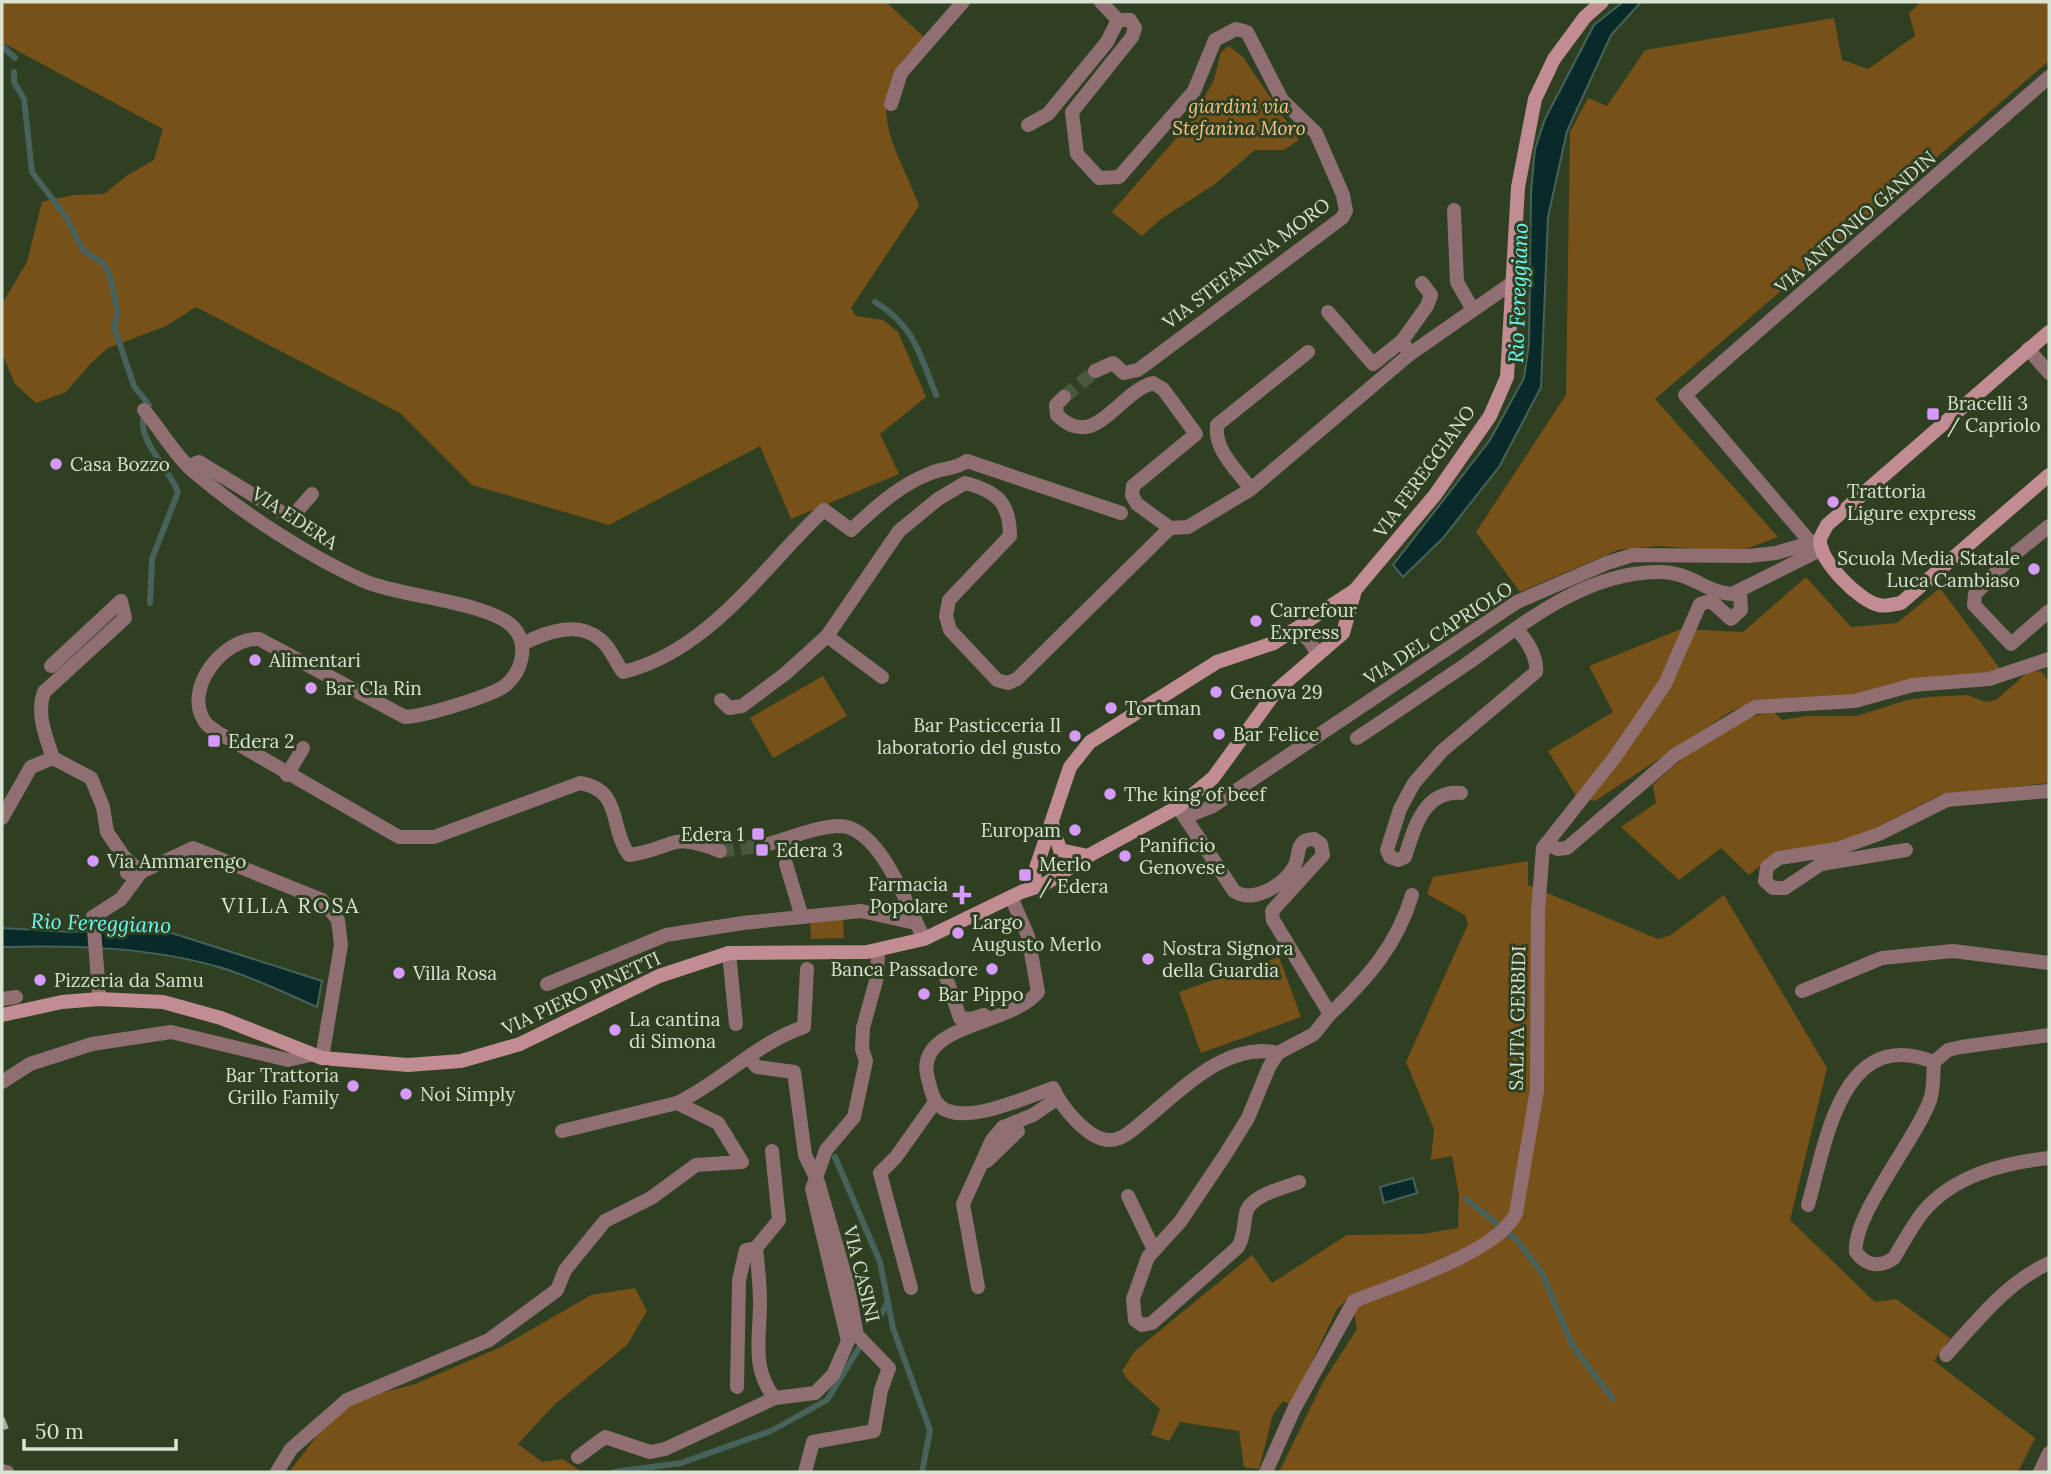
<svg xmlns="http://www.w3.org/2000/svg" width="2051" height="1474" viewBox="0 0 2051 1474" font-family="Lora,serif">
<style>
.green{fill:#785118}
.water{fill:#082a28;stroke:#47625b;stroke-width:2}
.lines{fill:none;stroke-linecap:round;stroke-linejoin:round}
.stream{stroke:#47625b;stroke-width:6}
.street-tunnel{stroke:#48583c;stroke-width:14;stroke-dasharray:14 7;stroke-linecap:butt}
.street{stroke:#906f72;stroke-width:14}
.secondary{stroke:#c18c92;stroke-width:14}
.rail{stroke:#9fab95;stroke-width:5;stroke-dasharray:12 12;stroke-linecap:butt}
.street-bridge{stroke:#906f72;stroke-width:14}
.poi-dot{fill:#d69bfa;stroke:#2f3f22;stroke-width:2.5}
.labels{text-anchor:middle;dominant-baseline:central;stroke-width:6;stroke-linejoin:round;paint-order:stroke}
.park-label{font-size:19px;font-style:italic;fill:#f7c485;stroke:#2f3f22}
.street-label{font-size:19px;fill:#d9e3d1;stroke:#2f3f22}
.poi-label{font-size:19px;fill:#d9e3d1;stroke:#2f3f22;text-anchor:start}
.water-label{font-size:21px;font-style:italic;fill:#6bfcf6;stroke:#2f3f22}
.neighbourhood-label{font-size:21px;letter-spacing:2px;fill:#d9e3d1;stroke:#2f3f22}
</style>
<rect width="100%" height="100%" fill="#2f3f22"/>
<!-- green -->
<g class="green">
<path d="M2,2H886L925,38C916,47 901,59 895,71C871,122 902,158 919,206L851,308L856,316L883,320L898,332L926,397L880,434L899,474L791,519L760,446L609,525L472,485L400,413L196,307L166,326L108,348L91,363L66,392L36,403L15,384L3,356L2,304L27,262L42,202L73,195L104,194L128,175L154,160L163,129L3,43Z"/>
<path d="M1921,2H2049V61L1655,399L1778,537L1738,552L1659,546L1618,550L1520,592L1476,532L1566,395L1570,132L1588,98L1607,106L1645,50L1834,18L1842,60L1868,69L1915,36L1909,13Z"/>
<path d="M1229,46L1243,57L1299,140L1284,150H1255L1215,184L1161,219L1142,236L1112,212L1192,120L1214,80L1221,52Z"/>
<path d="M1806,577L1851,627L1897,623L1940,588L2001,670L1868,695L1750,703L1730,712L1595,801L1576,796L1548,751L1613,712L1589,666L1681,629L1743,632Z"/>
<path d="M2041,671L2049,682V783L1940,795L1845,843L1777,851L1749,875L1721,848L1679,880L1621,827L1656,803L1653,785C1680,758 1736,715 1774,712L1782,720L1806,716H1857L1907,700L1928,697L1967,695L1986,702L1996,700L2028,672Z"/>
<path d="M823,676L847,716L773,758L750,718Z"/>
<path d="M1528,861V885L1658,939L1671,935L1724,895L1827,1068L1790,1220L1875,1302L1896,1299L1950,1338L1934,1361L2035,1438L2018,1472H1279L1323,1382L1357,1329L1351,1295L1337,1309L1291,1405L1283,1401L1273,1414L1259,1469L1244,1467L1239,1431L1180,1422L1169,1441L1151,1435L1160,1409L1129,1381L1122,1371L1135,1351L1252,1255L1272,1283L1347,1235L1422,1234L1458,1228L1459,1195L1452,1156L1431,1160L1434,1129L1406,1062L1468,924L1465,915L1427,894L1433,877Z"/>
<path d="M843,917L844,938L811,939L810,919Z"/>
<path d="M1279,957L1301,1017L1201,1053L1179,992Z"/>
<path d="M635,1288L647,1311L627,1345L554,1405L518,1444L542,1462L563,1459L582,1472H289L320,1432L358,1399L415,1384L501,1347L591,1295Z"/>
</g>
<!-- water -->
<g class="water">
<path d="M1623,2H1641L1611,35L1567,131L1548,217L1541,387L1499,467L1443,538L1403,577L1393,565L1490,440L1524,378L1529,344L1531,192L1535,149L1545,119L1594,25Z"/>
<path d="M150,926L322,981L317,1007C285,993 255,978 222,968C152,947 74,945 2,947V928L70,932Z"/>
<path d="M1413,1178L1417,1193L1384,1203L1380,1187Z"/>
</g>
<g class="lines">
<!-- stream -->
<g class="stream">
<path d="M2,46L15,58"/>
<path d="M14,72V82L24,99L32,172L66,217L83,250L104,264L110,276L118,313L114,327L134,386L149,405"/>
<path d="M875,302C914,325 920,355 936,395"/>
<path d="M143,420C141,444 169,469 178,492L152,559L150,603"/>
<path d="M835,1157L880,1262L893,1328L930,1430L922,1472"/>
<path d="M1466,1199L1516,1239L1542,1273L1572,1345L1613,1399"/>
<path d="M880,1316L888,1302"/>
<path d="M614,1472L681,1463L771,1431L827,1400L859,1348"/>
</g>
<!-- street-tunnel -->
<g class="street-tunnel">
<path d="M1064,397L1095,371"/>
<path d="M720,851L765,845"/>
</g>
<!-- street -->
<g class="street">
<path d="M891,104L901,73L963,2"/>
<path d="M1028,125L1048,114L1107,42L1118,20"/>
<path d="M1454,210L1457,282L1473,310"/>
<path d="M1328,312L1373,364L1402,341L1410,354"/>
<path d="M1402,341L1427,306L1431,295L1422,283"/>
<path d="M2028,349L2049,373"/>
<path d="M1095,371L1113,363L1124,373L1138,370L1342,218L1346,211L1343,195L1316,133L1282,100L1247,32L1236,29L1215,40L1194,91L1119,177L1099,178L1077,154L1072,112L1132,37L1135,28L1130,20H1118L1101,2"/>
<path d="M1064,397L1056,405L1057,415C1095,453 1118,392 1153,383L1163,389L1196,434L1133,486L1132,495L1137,504L1170,528L1188,527L1251,489L1410,354L1512,283"/>
<path d="M144,410C161,430 175,456 194,472C241,512 308,556 364,581C401,597 491,602 514,628C529,645 522,671 506,685C492,696 425,716 405,717L259,639C224,637 182,689 205,722C207,726 214,729 217,732L399,837H434L580,783C623,790 609,828 629,855C675,849 669,830 720,851"/>
<path d="M189,466L199,462L291,518L312,494"/>
<path d="M1251,489C1236,469 1214,450 1217,425L1308,352"/>
<path d="M2049,526L2011,557L1975,594L1974,605L2011,644L2049,611"/>
<path d="M1811,543L1685,395L2049,77"/>
<path d="M1292,631C1306,634 1312,642 1317,655"/>
<path d="M827,636L882,677"/>
<path d="M522,644C546,632 578,620 601,640C611,648 615,662 623,672C710,651 763,567 824,510L851,530C875,508 899,485 931,473C943,468 956,469 967,461L1121,513"/>
<path d="M51,666L121,601L125,618L44,692C36,714 46,737 53,758L91,778L103,807L107,832L124,857L141,872"/>
<path d="M721,700L729,708L742,706L785,674L827,636L899,531L938,499L965,483C996,491 1010,502 1010,536L949,600L946,616L950,630L997,680L1008,683L1017,679L1170,528"/>
<path d="M1357,738C1395,713 1431,688 1468,663C1524,623 1584,573 1657,572C1691,571 1706,593 1732,594L1822,549"/>
<path d="M287,775L303,748"/>
<path d="M1461,793C1424,790 1414,828 1405,857L1398,860L1390,857L1387,850L1400,809L1414,783L1442,751L1536,672C1538,658 1526,637 1515,629"/>
<path d="M1178,807L1234,891C1253,904 1284,885 1294,867C1298,860 1297,853 1300,846C1303,840 1308,839 1314,839L1321,844L1323,855L1272,911L1273,920L1330,1014L1314,1034L1278,1053L1269,1067L1248,1118L1225,1155L1180,1222L1148,1257L1133,1299L1135,1320L1142,1325L1152,1323L1238,1247C1245,1235 1243,1226 1246,1213C1250,1195 1284,1188 1299,1182"/>
<path d="M1185,817L1213,806L1517,602L1607,563L1633,555L1748,556L1776,553L1820,540"/>
<path d="M2,818L31,767L53,758"/>
<path d="M1546,844L1558,849L1567,848L1675,755L1755,707L1855,701L1913,685L1989,679L2049,659"/>
<path d="M765,845C788,839 817,826 840,826C880,827 908,907 924,939"/>
<path d="M1906,850L1821,864L1785,888H1773L1765,881L1767,867L1779,858L1837,849L1879,834L1947,800L2049,791"/>
<path d="M786,864L802,917"/>
<path d="M127,873L141,872L193,848L322,900L338,920L341,945L322,1058"/>
<path d="M1011,897L1028,936L1038,992C1011,1026 912,1024 928,1079C931,1089 932,1100 941,1107C964,1126 1027,1097 1053,1088C1061,1106 1088,1141 1111,1140C1125,1139 1137,1126 1147,1118C1183,1088 1228,1041 1278,1053"/>
<path d="M729,953L736,1024"/>
<path d="M945,974L960,1018L971,1019L984,1015"/>
<path d="M547,984L666,935L743,923L861,911L915,923"/>
<path d="M1802,991L1882,958L1953,951L2049,963"/>
<path d="M99,993L93,917L121,899L141,872"/>
<path d="M2,999L16,997"/>
<path d="M1330,1014C1368,978 1397,945 1412,895"/>
<path d="M2049,1035L1961,1047L1948,1050L1934,1062C1933,1075 1934,1089 1930,1100C1917,1138 1852,1216 1856,1252C1866,1266 1880,1268 1894,1258C1903,1243 1912,1226 1923,1212C1954,1175 2004,1163 2049,1158"/>
<path d="M749,1058L757,1067L794,1072L805,1155"/>
<path d="M2,1082L30,1064L92,1044L171,1032L288,1060L310,1055"/>
<path d="M562,1131L677,1103"/>
<path d="M987,1161L1018,1131"/>
<path d="M1128,1196L1154,1250"/>
<path d="M1808,1205C1826,1143 1841,1025 1934,1062"/>
<path d="M756,1248L779,1220L772,1151"/>
<path d="M978,1287L963,1204L992,1140L1003,1127L1033,1115L1058,1098"/>
<path d="M911,1288L880,1173L896,1157L935,1102"/>
<path d="M1946,1355C1978,1320 2006,1283 2049,1263"/>
<path d="M737,1387L739,1280L746,1250L756,1248C758,1266 760,1285 760,1303C760,1337 751,1370 775,1398L815,1393L833,1375L848,1341L812,1189L826,1150L854,1117L866,1061L862,1049L863,1028L877,977L878,951"/>
<path d="M578,1457L605,1437L650,1452L665,1449L775,1398"/>
<path d="M2,1471L7,1472"/>
<path d="M277,1472L291,1449L347,1400L489,1340L557,1290L565,1270L605,1221L651,1198L696,1165L742,1162L718,1123L677,1103C721,1082 758,1042 804,1027L807,969"/>
<path d="M805,1472L813,1442L874,1431L881,1390L889,1368L857,1335L847,1282L827,1213"/>
<path d="M1266,1472L1294,1409L1354,1301C1394,1285 1499,1252 1516,1213L1537,1090L1538,911L1543,848L1615,757L1665,684L1700,604L1711,601L1731,619L1741,610L1740,592"/>
<path d="M2040,1472L2049,1453"/>
</g>
<!-- secondary -->
<g class="secondary">
<path d="M2049,332L1827,525C1825,530 1820,536 1820,541C1819,560 1860,602 1879,605C1885,607 1894,604 1901,603L2049,475"/>
<path d="M1052,823L1060,850L1088,856"/>
<path d="M1036,886L1034,874L1070,767L1090,742L1217,662L1274,643L1355,590"/>
<path d="M2,1015L62,1002L99,999L163,1002L221,1018L322,1058L408,1065L461,1061L520,1044L659,976L729,953L867,952L924,939L1021,892L1045,884L1088,856L1178,807L1213,778L1277,690L1343,633L1355,590L1435,495L1490,416L1507,377L1518,187L1535,99L1554,59L1585,17L1602,2"/>
</g>
<!-- rail -->
<path class="rail" d="M2,1418L8,1433"/>
<!-- street-bridge -->
<path class="street-bridge" d="M805,1155L818,1182L827,1213"/>
</g>
<!-- markers -->
<g class="poi-dot">
<rect x="1926" y="407" width="14" height="14" rx="3.5"/>
<circle cx="56" cy="464" r="7"/>
<circle cx="1833" cy="502" r="7"/>
<circle cx="2034" cy="569" r="7"/>
<circle cx="1256" cy="621" r="7"/>
<circle cx="255" cy="660" r="7"/>
<circle cx="311" cy="688" r="7"/>
<circle cx="1216" cy="692" r="7"/>
<circle cx="1111" cy="708" r="7"/>
<circle cx="1219" cy="734" r="7"/>
<circle cx="1075" cy="736" r="7"/>
<rect x="207" y="734" width="14" height="14" rx="3.5"/>
<circle cx="1110" cy="794" r="7"/>
<circle cx="1075" cy="830" r="7"/>
<rect x="751" y="827" width="14" height="14" rx="3.5"/>
<rect x="755" y="843" width="14" height="14" rx="3.5"/>
<circle cx="1125" cy="856" r="7"/>
<circle cx="93" cy="861" r="7"/>
<rect x="1018" y="868" width="14" height="14" rx="3.5"/>
<path d="M958.5 884.5h7v7h7v7h-7v7h-7v-7h-7v-7h7z"/>
<circle cx="958" cy="933" r="7"/>
<circle cx="1148" cy="959" r="7"/>
<circle cx="992" cy="969" r="7"/>
<circle cx="399" cy="973" r="7"/>
<circle cx="40" cy="980" r="7"/>
<circle cx="924" cy="994" r="7"/>
<circle cx="615" cy="1030" r="7"/>
<circle cx="353" cy="1086" r="7"/>
<circle cx="406" cy="1094" r="7"/>
</g>
<g class="labels">
<!-- park labels -->
<g class="park-label">
<text x="1239" y="106">giardini via<tspan x="1239" dy="22">Stefanina Moro</tspan></text>
</g>
<!-- street labels -->
<g class="street-label">
<text transform="translate(1855 222) rotate(-41)">VIA ANTONIO GANDIN</text>
<text transform="translate(1246 263) rotate(-37)">VIA STEFANINA MORO</text>
<text transform="translate(1424 471) rotate(-54)">VIA FEREGGIANO</text>
<text transform="translate(295 518) rotate(33)">VIA EDERA</text>
<text transform="translate(1438 633) rotate(-33)">VIA DEL CAPRIOLO</text>
<text transform="translate(581 993) rotate(-25)">VIA PIERO PINETTI</text>
<text transform="translate(1517 1018) rotate(-89)">SALITA GERBIDI</text>
<text transform="translate(862 1274) rotate(76)">VIA CASINI</text>
</g>
<!-- poi labels -->
<g class="poi-label">
<text x="1947" y="403">Bracelli 3<tspan x="1947" dy="22">/ Capriolo</tspan></text>
<text x="70" y="464">Casa Bozzo</text>
<text x="1847" y="491">Trattoria<tspan x="1847" dy="22">Ligure express</tspan></text>
<text x="2020" y="558" text-anchor="end">Scuola Media Statale<tspan x="2020" dy="22">Luca Cambiaso</tspan></text>
<text x="1270" y="610">Carrefour<tspan x="1270" dy="22">Express</tspan></text>
<text x="269" y="660">Alimentari</text>
<text x="325" y="688">Bar Cla Rin</text>
<text x="1230" y="692">Genova 29</text>
<text x="1125" y="708">Tortman</text>
<text x="1061" y="725" text-anchor="end">Bar Pasticceria Il<tspan x="1061" dy="22">laboratorio del gusto</tspan></text>
<text x="1233" y="734">Bar Felice</text>
<text x="228" y="741">Edera 2</text>
<text x="1124" y="794">The king of beef</text>
<text x="1061" y="830" text-anchor="end">Europam</text>
<text x="744" y="834" text-anchor="end">Edera 1</text>
<text x="1139" y="845">Panificio<tspan x="1139" dy="22">Genovese</tspan></text>
<text x="776" y="850">Edera 3</text>
<text x="107" y="861">Via Ammarengo</text>
<text x="1039" y="864">Merlo<tspan x="1039" dy="22">/ Edera</tspan></text>
<text x="948" y="884" text-anchor="end">Farmacia<tspan x="948" dy="22">Popolare</tspan></text>
<text x="972" y="922">Largo<tspan x="972" dy="22">Augusto Merlo</tspan></text>
<text x="1162" y="948">Nostra Signora<tspan x="1162" dy="22">della Guardia</tspan></text>
<text x="978" y="969" text-anchor="end">Banca Passadore</text>
<text x="413" y="973">Villa Rosa</text>
<text x="54" y="980">Pizzeria da Samu</text>
<text x="938" y="994">Bar Pippo</text>
<text x="629" y="1019">La cantina<tspan x="629" dy="22">di Simona</tspan></text>
<text x="339" y="1075" text-anchor="end">Bar Trattoria<tspan x="339" dy="22">Grillo Family</tspan></text>
<text x="420" y="1094">Noi Simply</text>
</g>
<!-- water labels -->
<g class="water-label">
<text transform="translate(1518 293) rotate(-88)">Rio Fereggiano</text>
<text transform="translate(101 923) rotate(2)">Rio Fereggiano</text>
</g>
<!-- neighbourhood labels -->
<g class="neighbourhood-label">
<text x="291" y="905">VILLA ROSA</text>
</g>
</g>
<!-- border -->
<rect width="2051" height="1474" fill="none" stroke="#d9e3d1" stroke-width="7"/>
<!-- scale -->
<path d="M24 1439v10h152v-10" fill="none" stroke="#d9e3d1" stroke-width="3.5"/>
<text x="35" y="1439" font-size="21" fill="#d9e3d1" stroke="#2f3f22" stroke-width="5" paint-order="stroke">50 m</text>
</svg>
